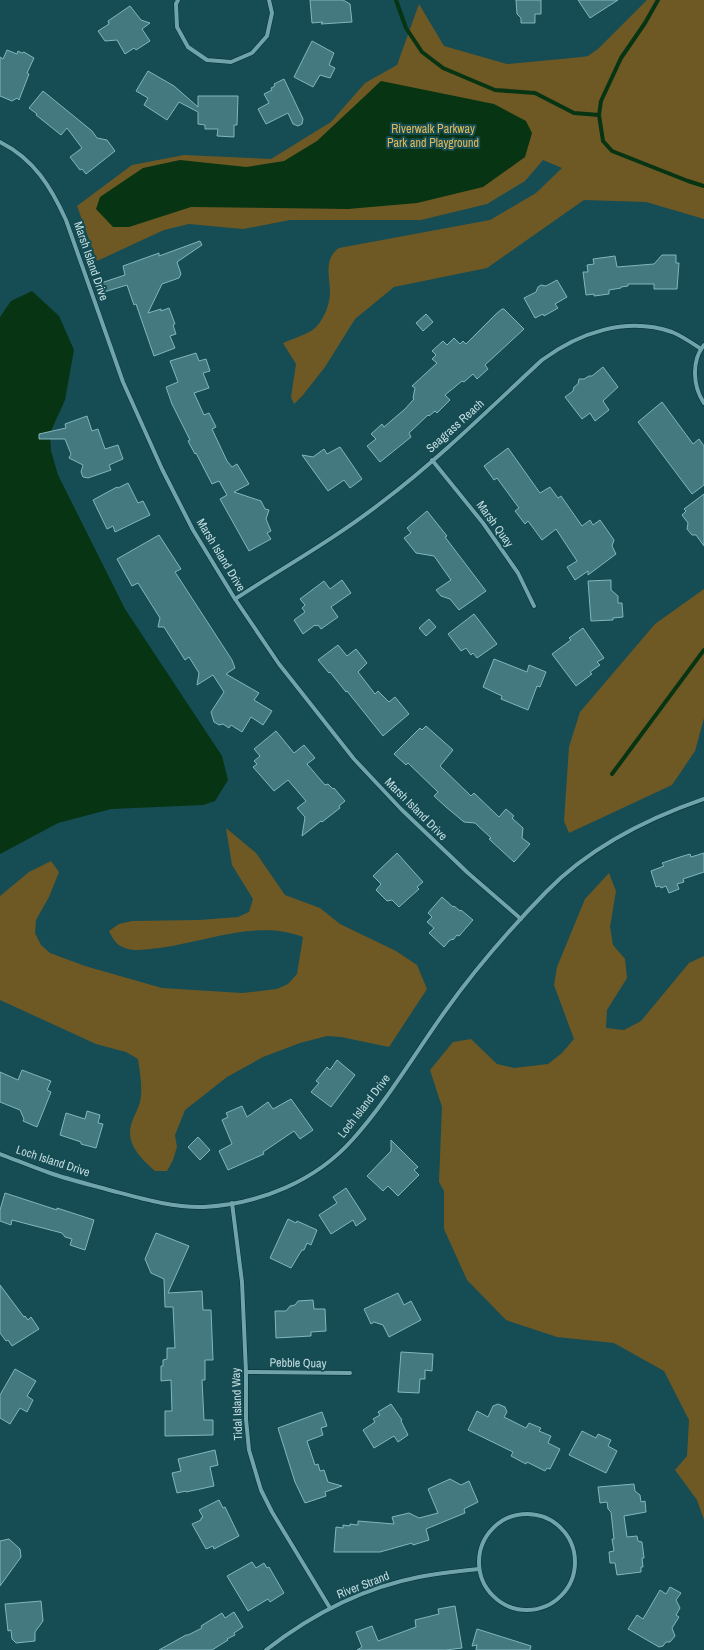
<svg xmlns="http://www.w3.org/2000/svg" width="704" height="1650" viewBox="0 0 704 1650" font-family="'Archivo Narrow',sans-serif">
<style>
.green{fill:#6e5925}
.water{fill:#073412}
.lines{fill:none;stroke-linecap:round;stroke-linejoin:round}
.stream{stroke:#073412;stroke-width:4}
.building{fill:#457980;stroke:#82b6be}
.street-casing{stroke:#063036;stroke-width:5}
.street{stroke:#70a4ac;stroke-width:4}
.labels{text-anchor:middle;dominant-baseline:central;stroke-width:4;stroke-linejoin:round;paint-order:stroke}
.park-label{font-size:12px;fill:#e2bb58;stroke:#164c53}
.street-label{font-size:12px;fill:#c3dde1;stroke:#164c53}
</style>
<rect width="100%" height="100%" fill="#164c53"/>
<!-- green -->
<g class="green">
<path d="M647,0H704V219L646,202L584,200L487,268L394,287L355,319L325,367L303,395L294,404L291,397L296,364L283,343C292,339 305,335 314,329C323,321 330,305 330,293C330,277 323,259 339,248L490,220L536,193L562,168L543,160L525,181L487,204L421,220H290L243,229L189,224L164,230L97,261L77,206L132,165L184,155L271,159L331,122L365,83L397,65L419,4L444,46L507,64L582,57L588,56L598,49Z"/>
<path d="M704,589V718L695,751L672,785L569,833L564,821L569,747L580,712L655,624Z"/>
<path d="M226,828L256,853L285,895L320,908L340,924L396,951L417,965L427,989L389,1047L341,1037L327,1036L300,1043L263,1057L227,1077L185,1110L175,1135L177,1147L173,1160L167,1171H155C142,1159 126,1145 131,1125C133,1117 138,1110 140,1102C143,1088 140,1073 138,1059L126,1052L96,1044L0,1000V896L29,872L51,861L59,872L49,897L36,920L35,933L41,945L50,953L85,966L162,988L242,993L277,989L288,984L297,974L303,937C257,919 206,942 159,948C148,949 135,952 125,948C116,945 113,939 109,931L119,924L132,921L199,920L238,917L249,912L253,899L232,865Z"/>
<path d="M609,873L616,891L610,927L613,945L625,959L627,978L607,1010L606,1028L624,1030L641,1021L689,963L704,956V1520L697,1500L675,1470L687,1456L689,1420L664,1371L614,1343L557,1337L506,1320L467,1280L444,1229V1191L439,1182L442,1107L430,1070L453,1042L471,1039L497,1064L514,1068L548,1064L562,1053L574,1039L554,985L557,967L585,899Z"/>
</g>
<!-- water -->
<g class="water">
<path d="M381,81L494,104L526,121L532,133L525,157L483,187L417,203L348,209L191,207L129,227H113L96,209L100,197L143,168L180,160L246,167L284,161L317,141Z"/>
<path d="M32,291L59,316L74,350L65,400L50,433L51,451L58,475L125,609L222,756L228,780L215,801L203,805L111,809L58,823L0,854V317L11,301Z"/>
</g>
<g class="lines">
<!-- stream -->
<g class="stream">
<path d="M396,0L406,28L422,52L443,68L495,90L535,93L574,113L599,115"/>
<path d="M658,0L645,23L621,58L601,101L599,115L603,141L612,151L688,181L704,186"/>
<path d="M612,774L704,650"/>
</g>
</g>
<!-- building -->
<g class="building">
<path d="M310,0H343L350,4L352,22L321,24L323,22L312,23Z"/>
<path d="M516,0H541V14H535V23H521V18L517,14Z"/>
<path d="M578,0H618L590,18Z"/>
<path d="M130,6L141,20L150,23L142,29L150,41L136,50L134,48L125,54L117,40L105,41L98,31L109,24L108,21Z"/>
<path d="M312,41L334,53L329,65L335,68L330,78L320,75L313,87L294,77Z"/>
<path d="M7,50L17,54L18,51L22,53L24,52L34,58L27,73L29,74L19,100L17,98L12,101L0,96V57L3,59Z"/>
<path d="M148,71L174,86L198,107V96H238L237,125H234V137L217,136L218,129H205V125L198,124V112L179,102L167,120L144,105L148,98L136,91Z"/>
<path d="M284,79L303,119L302,124L298,126L293,124L288,113L266,124L258,109L269,103L264,94L272,90L271,88L275,86L274,84Z"/>
<path d="M43,91L92,131L97,138L107,140L115,151L86,174L82,169L80,170L70,157L82,148L67,128L61,135L36,115L37,114L29,108Z"/>
<path d="M200,241L202,245L177,262L181,274L179,278L162,284L148,313L161,309V311L169,308L175,324L173,325L176,334L170,336L175,348L154,356L136,304L134,305L127,285L104,292L101,283L125,275L123,266L159,253V256Z"/>
<path d="M662,255H676V263H679L677,289H654V284H628V286L621,287V288L609,290V294L594,296V294L586,295L583,272H588L587,265L594,264L593,259L615,256L617,267L654,264Z"/>
<path d="M557,280L567,297L555,304L558,308L544,316L543,314L535,318L524,298L536,292L538,287L541,285L546,286Z"/>
<path d="M502,309H504L524,329L485,365L488,369L477,379L473,374L464,382L462,381L445,395L450,400L437,413L435,411L429,416L428,415L409,433L411,437L380,462L367,446L376,439L371,434L382,424L384,427L405,409L414,399L413,398L415,388L412,386L437,363L432,359L436,355L432,351L443,341L447,345L454,338L460,344L463,341L466,344L496,314Z"/>
<path d="M426,314L433,322L423,331L416,323Z"/>
<path d="M196,353L199,361L206,359L210,371L203,373L209,388L194,393L204,415L209,413L216,427L212,429L227,461L232,467L237,464L249,484L234,492L261,501L265,509L269,510L266,519L271,531L267,533L271,539L249,551L220,499L227,495L219,481L212,484L196,453L195,454L188,441L190,440L172,404L166,387L178,382L170,361Z"/>
<path d="M603,367L618,387L603,401L609,410L595,421L590,413L582,419L565,397L573,391L574,387L578,384L579,379H584L589,376H592Z"/>
<path d="M662,402L693,444L699,439L704,446V485L692,494L638,422Z"/>
<path d="M87,416L92,431L98,429L105,449L118,445L123,459L109,465L111,470L88,478L83,477L81,472L83,465L69,458L71,454L65,439H39V434L66,428L65,424Z"/>
<path d="M340,447L362,479L350,488L344,480L328,491L302,455L313,457L324,449L327,454Z"/>
<path d="M508,448L540,493L550,487L558,498L561,496L582,526L590,520L593,525L600,520L614,540L612,546L616,554L588,575V571L575,580L567,567L577,561L556,529L542,540L528,521L525,524L515,511L519,508L497,478L494,480L484,466Z"/>
<path d="M128,483L138,503L143,501L150,515L115,532L113,526L107,529L93,500L117,487L118,488Z"/>
<path d="M704,494V546L696,535H692L687,529L688,523L682,515L686,511L684,509Z"/>
<path d="M427,511L447,536L445,537L486,591L459,610L450,599L441,596L436,590L451,580L434,556L416,553L404,538L411,533L407,528Z"/>
<path d="M159,535L181,569L175,572L232,660L235,668L226,674L259,693L254,700L272,711L263,725L251,717L242,732L231,725L229,728L223,724L219,725L214,722L211,712L224,692L213,675L197,685L199,673L189,657L185,660L164,627H158L160,618L138,583L132,586L117,559Z"/>
<path d="M342,580L351,593L331,607L338,617L321,629L318,625L316,626L315,625L303,634L294,620L305,612L302,608L305,605L300,599L324,581L330,589Z"/>
<path d="M611,580V590L618,596V603H622L623,617L613,618V620L591,621L588,581Z"/>
<path d="M474,614L497,644L477,658L473,653L471,655L466,648L461,651L448,634Z"/>
<path d="M429,619L436,627L426,636L419,628Z"/>
<path d="M583,628L604,658L597,662L600,665L590,672L592,674L576,686L552,654L571,640L569,638Z"/>
<path d="M338,645L347,656L356,649L367,663L358,672L375,694L378,691L389,702L395,697L409,714L383,736L347,691L346,692L330,672L329,673L318,660Z"/>
<path d="M494,659L527,672L529,665L546,672L540,687L537,686L528,710L501,699L502,696L483,687Z"/>
<path d="M426,726L453,750L440,766L471,796L474,793L499,817L506,809L514,816L512,818L523,828L522,838L530,844L514,862L489,839L491,838L475,823L464,822L446,807L434,796L438,792L408,763L406,765L394,754L420,728L422,730Z"/>
<path d="M276,731L294,753L304,745L315,758L307,764L325,785L328,784L333,789L334,788L345,801L339,806L340,808L322,822L321,821L302,836L305,817L297,808L306,801L288,780L274,791L253,767L257,764L254,761L260,756L254,749Z"/>
<path d="M397,853L423,882L417,887L419,889L399,907L392,900L387,901L376,890L381,884L373,876Z"/>
<path d="M704,853V872L683,879L684,882L677,884L679,889L669,893L666,886L661,888L660,886L656,887L651,871L664,866L662,863L680,857L690,854L691,857Z"/>
<path d="M442,897L453,907L454,906L460,911L461,910L473,920L459,936L457,935L453,940L452,939L449,941L444,947L429,933L434,928L427,922L432,917L428,913Z"/>
<path d="M337,1060L355,1075L331,1107L311,1092L319,1083L316,1081L327,1067L330,1070Z"/>
<path d="M22,1070L51,1081L47,1090L51,1092L37,1127L23,1121L24,1119L20,1110L0,1102V1072L18,1080Z"/>
<path d="M291,1099L313,1130L300,1139L294,1131L263,1152L264,1154L228,1170L219,1151L232,1144L222,1120L228,1117L226,1113L242,1106L247,1117L268,1102L273,1109Z"/>
<path d="M87,1111L100,1115L98,1123L103,1124L96,1148L81,1144V1142L60,1135L66,1113L85,1119Z"/>
<path d="M198,1137L210,1150L200,1160L188,1147Z"/>
<path d="M391,1140L418,1167L414,1170L419,1175L398,1196L388,1186L383,1191L367,1176L391,1151Z"/>
<path d="M346,1188L366,1219L356,1226L353,1220L331,1234L319,1215L337,1203L333,1197Z"/>
<path d="M5,1193L57,1210V1208L94,1220L85,1250L70,1245L72,1239L65,1237L62,1233L12,1220L11,1225L0,1221V1210Z"/>
<path d="M288,1219L296,1223L297,1221L317,1230L311,1245L307,1243L304,1250H302L300,1253L291,1268L270,1258Z"/>
<path d="M156,1233L189,1246L168,1293L202,1291L203,1310H211L213,1360H205V1380H202L204,1420H213V1435L165,1436V1411H172L171,1380L161,1381V1366H163V1360L167,1359V1348H175L173,1307H165L164,1279L151,1273L145,1259Z"/>
<path d="M0,1285L24,1317L25,1316L28,1320L31,1317L39,1329L12,1346L8,1340L6,1341L0,1333Z"/>
<path d="M398,1293L404,1305L411,1301L421,1320L389,1337L383,1325L374,1322L371,1324L364,1309Z"/>
<path d="M313,1300L314,1309H325L326,1331L311,1332V1336L276,1338L275,1311H286L290,1306L295,1305L298,1301Z"/>
<path d="M401,1352L433,1354L432,1371L425,1370V1379H420L419,1393L398,1392Z"/>
<path d="M15,1369L36,1381L27,1396L33,1400L27,1412L20,1408L10,1424L0,1418V1395Z"/>
<path d="M391,1404L402,1420L401,1421L408,1435L398,1442L394,1436L374,1448L363,1430L375,1422L373,1419L380,1415L378,1412Z"/>
<path d="M498,1404L505,1407L507,1412L504,1417L526,1428L529,1423L541,1428L539,1431L551,1436L548,1443L560,1449L550,1469L547,1468L545,1471L527,1462L526,1464L511,1456L513,1452L468,1430L477,1411L488,1417L493,1406Z"/>
<path d="M322,1412L327,1426L321,1428L323,1435L307,1441L315,1465L318,1464L320,1471L324,1470L328,1482L342,1486L325,1492L326,1496L305,1503L295,1482L278,1428Z"/>
<path d="M582,1431L596,1438L598,1434L611,1440L608,1446L617,1451L606,1473L569,1455Z"/>
<path d="M215,1450L218,1465L210,1467L214,1486L186,1492V1491L177,1493L172,1473L181,1471L178,1459Z"/>
<path d="M450,1479L461,1485L469,1481L478,1502L464,1509L465,1513L426,1529L429,1540L413,1545L412,1543L380,1552H334L336,1527L343,1528V1525L350,1526V1524L358,1525V1521L394,1524L392,1517L409,1513L419,1518L438,1513L428,1489Z"/>
<path d="M634,1484L635,1491L640,1495L641,1502L645,1501L646,1512L624,1516L627,1537L637,1536L638,1541L642,1542L644,1558H642L643,1567H641V1572L617,1575L615,1563H610L609,1552L614,1551L612,1539H614L611,1512L608,1509L607,1502L600,1503L598,1487Z"/>
<path d="M219,1500L223,1508L225,1507L239,1536L214,1549L213,1546L206,1549L192,1524L201,1520V1518L203,1517L199,1510Z"/>
<path d="M9,1539L20,1549L21,1557L0,1586V1541Z"/>
<path d="M252,1562L256,1568L264,1563L267,1568L269,1567L284,1593L270,1602L268,1599L248,1611L227,1576Z"/>
<path d="M670,1587L681,1593L676,1600L680,1608L676,1615L679,1617L672,1628L675,1636L670,1642H666L663,1646L659,1647L628,1629L637,1615L643,1619L660,1590L666,1594Z"/>
<path d="M41,1601L43,1621L35,1632V1641L16,1643L12,1639L11,1630L8,1631L5,1604Z"/>
<path d="M455,1606L462,1648L446,1650H357L362,1647L356,1632L372,1626L378,1641L416,1627L415,1620L439,1614L438,1609Z"/>
<path d="M234,1612L243,1627L234,1633L235,1635L227,1639L228,1640L212,1650H159L186,1635H188L202,1628L201,1626L222,1613L225,1618Z"/>
<path d="M477,1629L531,1646L530,1650H476L477,1645L472,1646Z"/>
</g>
<g class="lines">
<defs>
<g id="street">
<path d="M178,0L176,4L177,27L188,47L207,60L231,62L252,53L267,36L272,13L269,0"/>
<path d="M0,142C34,159 51,187 66,220L123,382L162,469L193,530L235,599L279,664L354,759L401,809L468,873L521,919"/>
<path d="M704,345C691,361 693,387 704,403"/>
<path d="M432,460L483,523L518,573L534,606"/>
<path d="M235,599C284,567 336,538 382,502C439,459 490,408 542,360C579,333 626,316 672,332C682,336 692,343 701,349"/>
<path d="M0,1154C16,1160 33,1167 50,1173C70,1180 92,1185 113,1191C143,1199 174,1208 204,1207C260,1204 316,1181 353,1139C388,1100 415,1053 446,1010C476,968 510,929 546,892C589,848 646,819 704,799"/>
<path d="M232,1203L242,1282L246,1372V1419L249,1450L261,1490L272,1512L330,1608"/>
<path d="M246,1372L350,1373"/>
<circle cx="527" cy="1562" r="48"/>
<path d="M266,1650C311,1615 362,1588 419,1577C439,1573 459,1571 479,1569"/>
</g>
</defs>
<!-- street casing -->
<use href="#street" class="street-casing"/>
<!-- street -->
<use href="#street" class="street"/>
</g>
<g class="labels">
<!-- park labels -->
<g class="park-label">
<text x="433" y="129">Riverwalk Parkway<tspan x="433" dy="14">Park and Playground</tspan></text>
</g>
<!-- street labels -->
<g class="street-label">
<text transform="translate(91 261) rotate(71)">Marsh Island Drive</text>
<text transform="translate(455 426) rotate(-42)">Seagrass Reach</text>
<text transform="translate(495 524) rotate(54)">Marsh Quay</text>
<text transform="translate(221 555) rotate(59)">Marsh Island Drive</text>
<text transform="translate(416 809) rotate(45)">Marsh Island Drive</text>
<text transform="translate(364 1106) rotate(-52)">Loch Island Drive</text>
<text transform="translate(53 1161) rotate(18)">Loch Island Drive</text>
<text transform="translate(298 1363) rotate(1)">Pebble Quay</text>
<text transform="translate(237 1404) rotate(-92)">Tidal Island Way</text>
<text transform="translate(363 1585) rotate(-21)">River Strand</text>
</g>
</g>
</svg>
